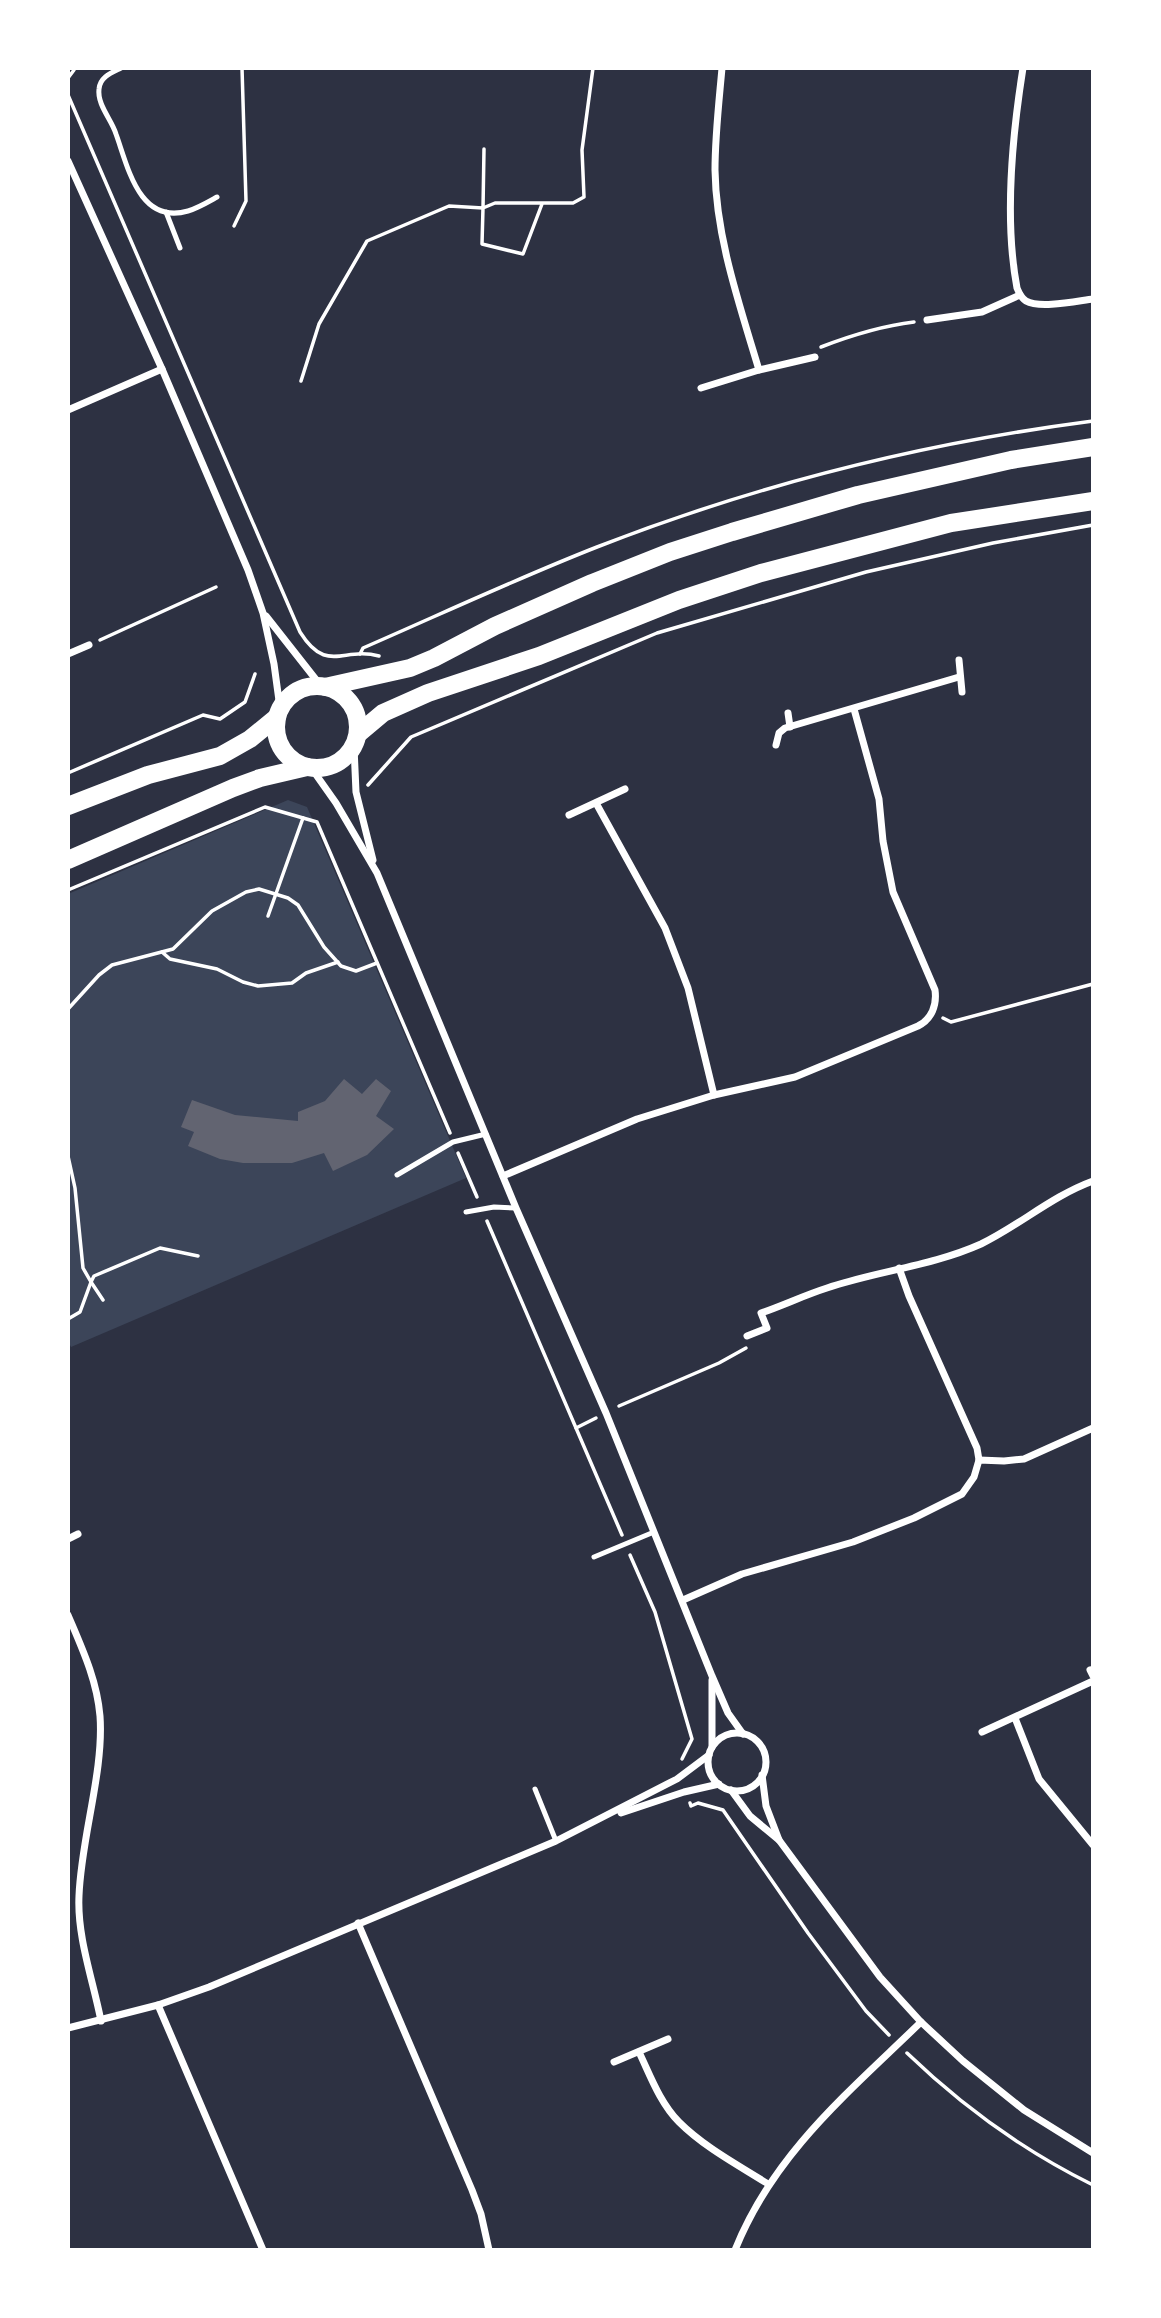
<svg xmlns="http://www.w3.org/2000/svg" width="1161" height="2318" viewBox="0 0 1161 2318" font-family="Spectral,serif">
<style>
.green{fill:#3c4559}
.building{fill:#626471}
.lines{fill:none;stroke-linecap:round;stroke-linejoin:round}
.path{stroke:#fff;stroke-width:3.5}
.service{stroke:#fff;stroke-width:5}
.minor{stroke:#fff;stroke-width:7}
.primary{stroke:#fff;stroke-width:18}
</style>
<rect width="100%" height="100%" fill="#2d3142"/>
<!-- green -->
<path class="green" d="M288,800L307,807L466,1178L71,1347L68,1341V894Z"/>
<!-- building -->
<path class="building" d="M344,1079L362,1094L376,1079L391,1091L376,1116L394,1129L367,1155L333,1171L324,1153L292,1163H243L220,1159L188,1146L194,1132L181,1127L192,1100L235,1115L298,1121V1112L325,1101Z"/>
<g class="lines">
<!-- path -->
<g class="path">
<path d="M68,78L74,70L73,68"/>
<path d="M68,95L300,632C327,675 343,646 379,656"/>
<path d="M542,204L523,254L482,244L483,208L495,203H573L584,197L582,150L593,68"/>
<path d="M234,226L246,201L242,68"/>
<path d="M821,347C852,335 881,326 914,322"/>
<path d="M301,381L319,324L367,241L449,206L483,208L484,149"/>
<path d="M100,640L216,587"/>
<path d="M360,654L363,648C441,614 518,578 597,547C756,485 924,443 1093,421"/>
<path d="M68,773L203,715L220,719L245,702L255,674"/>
<path d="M368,785L411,737L657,633L866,572L993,543L1093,525"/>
<path d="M68,890L265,807L317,822L450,1133"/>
<path d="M268,916L303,818"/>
<path d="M162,952L170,959L217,969L243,982L258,986L292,983L306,973L338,962"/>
<path d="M68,1009L99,975L112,965L173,949L212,911L246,892L259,889L288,898L298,905L324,947L341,966L356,971L377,963"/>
<path d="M943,1018L951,1022L1093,984"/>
<path d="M458,1153L477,1197"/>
<path d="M68,1156L75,1188L83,1268L91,1282L80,1312L68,1319"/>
<path d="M487,1221L622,1535"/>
<path d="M103,1300L91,1282L94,1276L160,1248L198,1256"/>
<path d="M619,1406L719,1363L746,1348"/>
<path d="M576,1428L596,1418"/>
<path d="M630,1555L655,1612L692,1739L682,1759"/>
<path d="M690,1803L691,1806L698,1803L723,1810L808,1933L866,2011L889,2035"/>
<path d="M907,2053C962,2106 1024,2151 1093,2185"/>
</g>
<!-- service -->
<g class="service">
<path d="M121,68C111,73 100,77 99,89C97,105 112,120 116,134C128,167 139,225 188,211C198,208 208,202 217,197"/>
<path d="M166,212L180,248"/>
<path d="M397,1175L453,1142L486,1134"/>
<path d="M466,1212L494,1207L516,1208"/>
<path d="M594,1557L654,1532"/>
<path d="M535,1789L556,1841"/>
</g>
<!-- minor -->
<g class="minor">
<path d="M722,68C719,102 715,136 715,170C716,238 740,306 759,370"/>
<path d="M1023,68C1012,137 1004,219 1017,288C1019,293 1021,298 1026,301C1040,309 1077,301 1093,299"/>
<path d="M68,161L162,369L248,570L263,613L274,664L280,708"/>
<path d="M927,320L982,312L1020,295"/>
<path d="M701,388L759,370L815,357"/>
<path d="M68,410L162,369"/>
<path d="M266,616L321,686"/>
<path d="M68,654L89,645"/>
<path d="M959,660L962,692"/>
<path d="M788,713L790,727"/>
<path d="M776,745L779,733L785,728L959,677"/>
<path d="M354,747L356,792L373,860"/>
<path d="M312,769L336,803L377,873L516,1208L606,1413L712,1676L728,1713L743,1734"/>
<path d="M596,803L665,928L688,988L714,1095"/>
<path d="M569,815L625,789"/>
<path d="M503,1176L637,1119L714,1095L795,1077L918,1026C932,1019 937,1005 935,990L893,892L883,841L879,799L854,709"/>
<path d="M899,1268L909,1296L977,1448L979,1460"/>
<path d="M747,1336L767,1328L761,1313C784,1305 805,1295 827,1288C877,1271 932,1266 981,1244C1020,1225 1052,1196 1093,1181"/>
<path d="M68,1539L78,1534"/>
<path d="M683,1600L742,1574L853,1542L914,1518L962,1494L974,1477L979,1460L1004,1461L1024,1459L1093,1428"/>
<path d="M68,1615C82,1648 97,1680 100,1716C104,1772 81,1838 79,1896C77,1937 93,1980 101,2021"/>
<path d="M1090,1670L1093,1676"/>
<path d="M712,1680V1747"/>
<path d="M1015,1718L1039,1779L1093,1845"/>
<path d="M982,1732L1093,1681"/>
<circle cx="737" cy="1762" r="29"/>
<path d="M762,1775L766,1806L779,1840"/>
<path d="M731,1790L750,1816L779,1840L880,1977L921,2022L963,2061L1024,2110L1093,2153"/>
<path d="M621,1813L684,1792L719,1784"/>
<path d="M358,1923L472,2190L481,2214L489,2250"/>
<path d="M158,2005L263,2250"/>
<path d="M68,2028L158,2005L209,1987L556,1841L677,1779L709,1755"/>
<path d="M639,2052C650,2075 660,2103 679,2122C704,2147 738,2165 768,2184"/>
<path d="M614,2062L668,2039"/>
<path d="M735,2250C774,2153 848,2093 921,2022"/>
</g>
<!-- primary -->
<g class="primary">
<circle cx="317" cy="727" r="41"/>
<path d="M325,687L410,668L434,658L495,626L592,583L670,552L732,532L858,495L1011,460L1093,447"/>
<path d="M358,734L383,713L428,693L539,656L679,600L761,573L951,523L1093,501"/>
<path d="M68,806L148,775L220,756L250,739L277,717"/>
<path d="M68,860L233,788L260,778L307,767"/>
</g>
</g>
<!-- border -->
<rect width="1161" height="2318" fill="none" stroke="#ffffff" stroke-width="140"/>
</svg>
